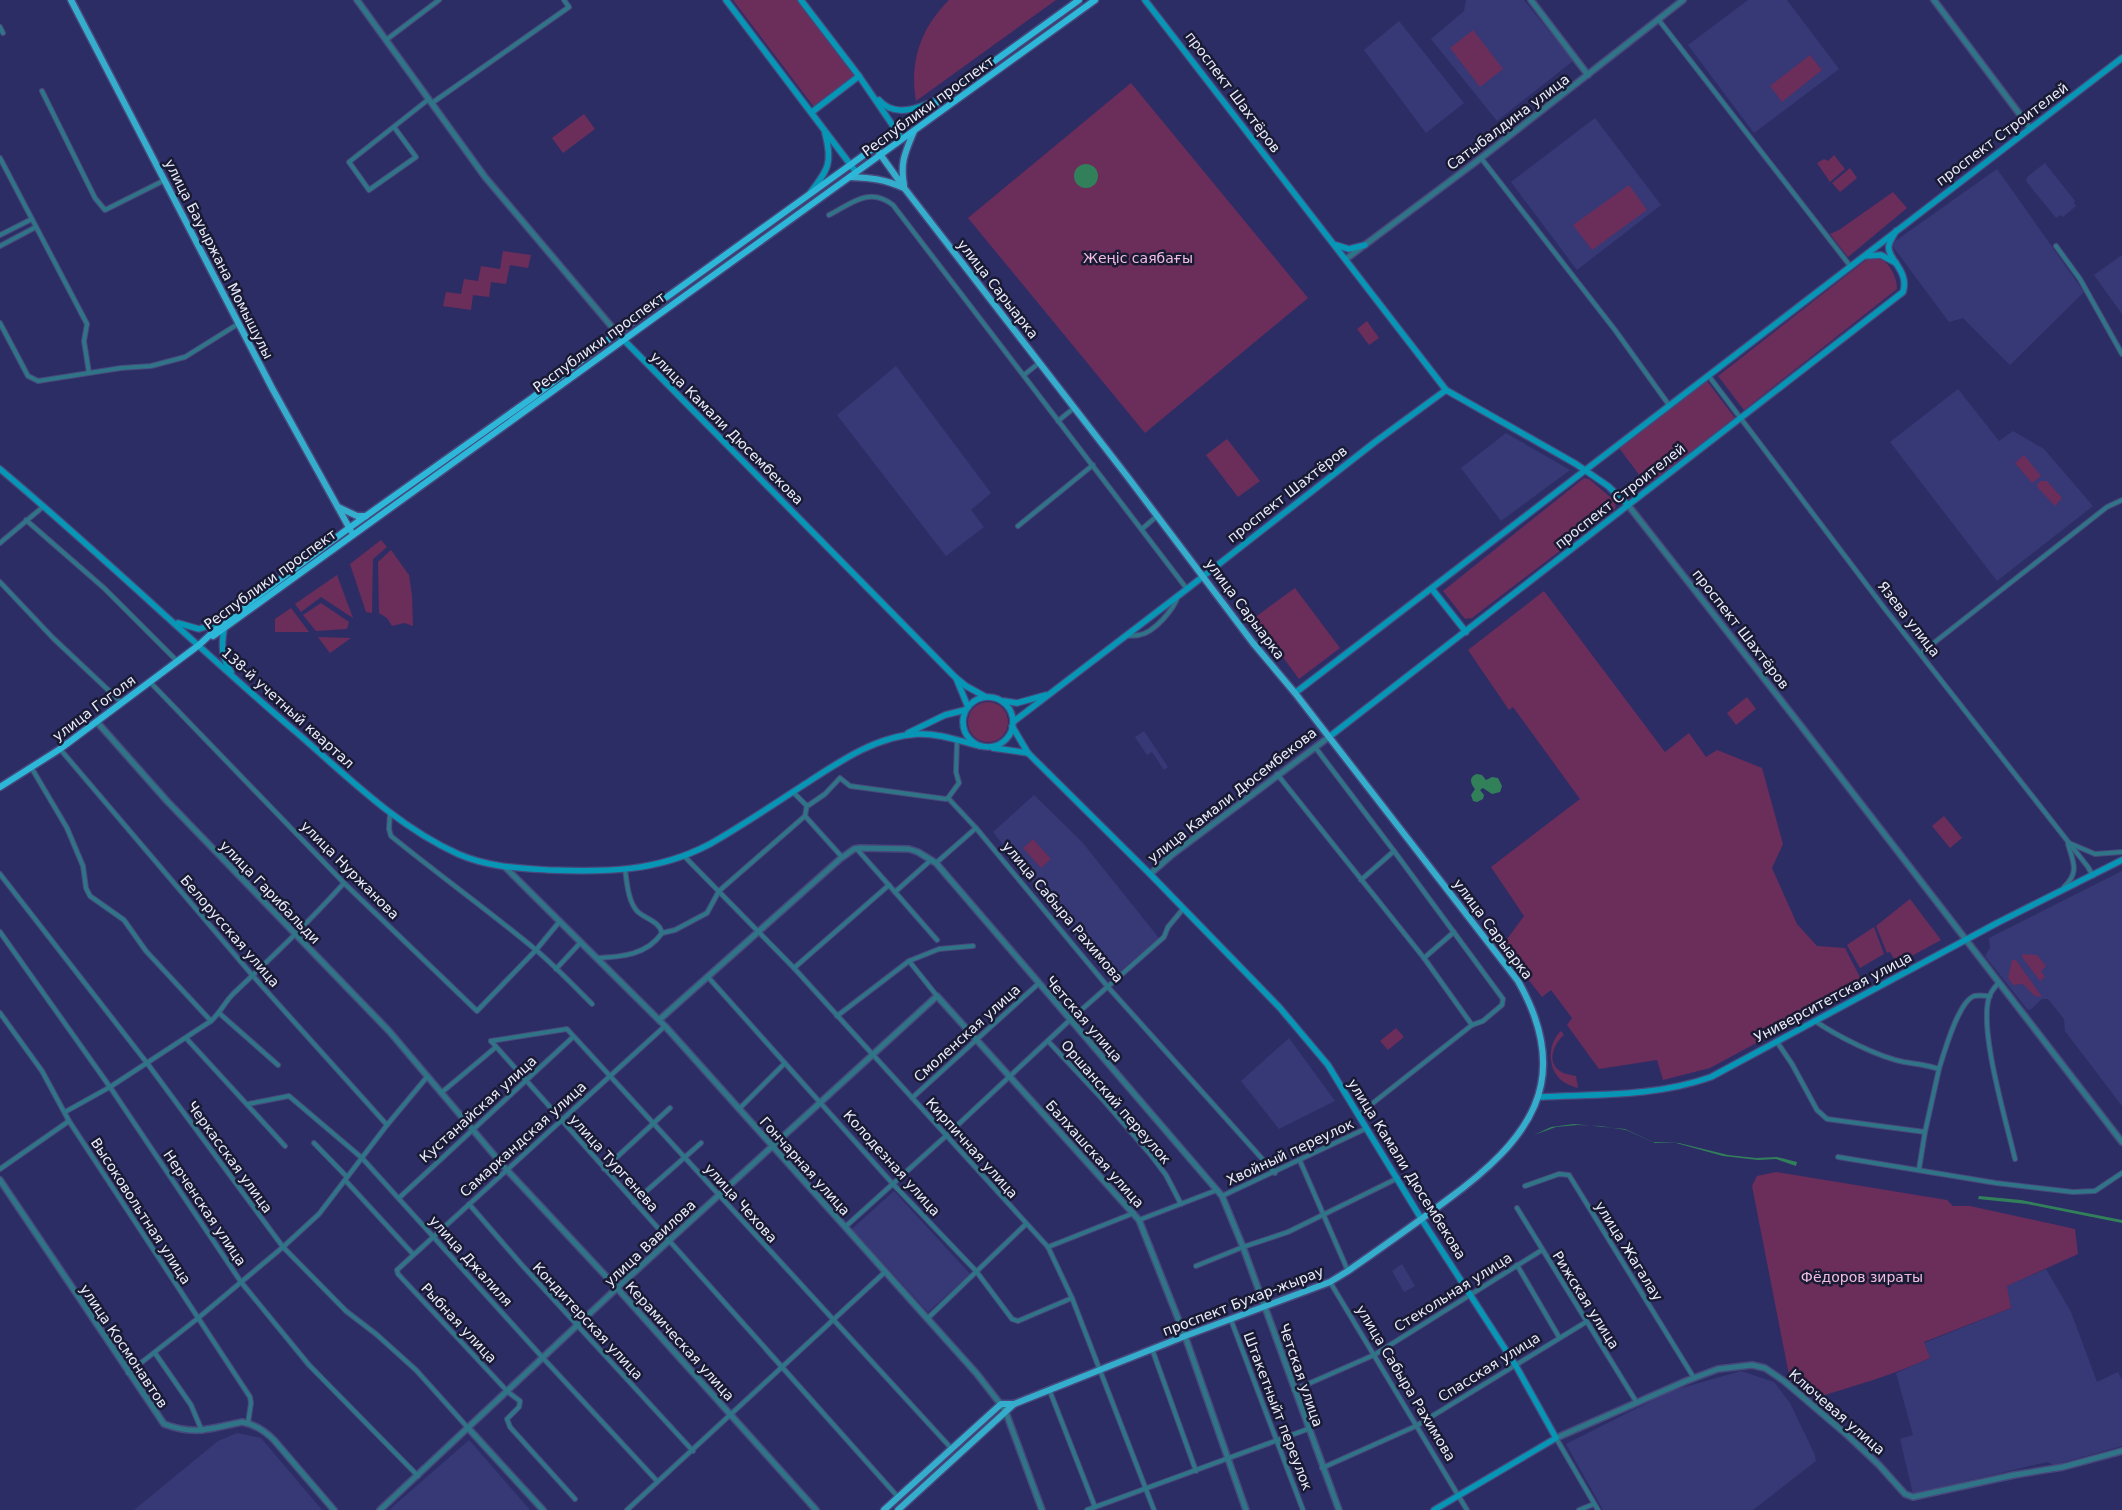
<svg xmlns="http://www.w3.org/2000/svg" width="2122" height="1510" viewBox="0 0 2122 1510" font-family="'DejaVu Sans',sans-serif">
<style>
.built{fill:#373876}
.green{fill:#6b2d5a}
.water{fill:#32805a}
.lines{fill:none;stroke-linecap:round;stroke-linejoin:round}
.minor-casing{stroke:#47487b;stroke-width:6}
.tertiary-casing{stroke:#47487b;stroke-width:8}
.secondary-casing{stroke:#47487b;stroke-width:8}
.primary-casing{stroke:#47487b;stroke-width:9}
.trunk-casing{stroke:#47487b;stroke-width:9}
.minor{stroke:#307487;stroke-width:4}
.tertiary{stroke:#307487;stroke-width:5}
.secondary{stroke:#0796b5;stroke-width:5.5}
.primary{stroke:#35adcc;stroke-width:6}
.trunk{stroke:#2db8da;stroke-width:6}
.labels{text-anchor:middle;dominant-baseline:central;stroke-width:5;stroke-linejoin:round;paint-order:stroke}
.street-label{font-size:14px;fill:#eaecfa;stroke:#191a33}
.park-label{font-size:14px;fill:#f3bde1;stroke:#191a33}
</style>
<rect width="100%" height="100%" fill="#2d2d66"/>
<!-- built -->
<g class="built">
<path d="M1466,0H1524L1573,61L1497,121L1431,39L1464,11Z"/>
<path d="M1748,0H1787L1839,69L1754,133L1688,45Z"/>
<path d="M1399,21L1464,103L1426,133L1364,50Z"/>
<path d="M1595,118L1661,205L1577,270L1511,182Z"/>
<path d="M2045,163L2075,201L2074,203L2076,206L2063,217L2061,215L2056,218L2026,181L2027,177Z"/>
<path d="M1997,169L2084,292L2010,365L1963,318L1949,322L1891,244Z"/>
<path d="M2122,255V314L2094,275Z"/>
<path d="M896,366L991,493L971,510L984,527L946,556L837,415Z"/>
<path d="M1958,389L1999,441L2013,431L2044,449L2093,506L1997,581L1890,442Z"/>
<path d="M1506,433L1570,470L1501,521L1461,468Z"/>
<path d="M1144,731L1168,767L1164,770L1152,752L1147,755L1135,737Z"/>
<path d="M1034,795L1082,842L1159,938L1110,980L993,832Z"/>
<path d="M2122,871V1106L2065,1031L2064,1019L2048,999H2042L2030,1010L2027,1009L1985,956L1990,948L1989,938Z"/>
<path d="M1289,1038L1335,1101L1279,1129L1241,1081Z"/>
<path d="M894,1191L970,1274L928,1312L852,1229Z"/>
<path d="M1402,1264L1415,1286L1404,1292L1392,1271Z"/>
<path d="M2046,1269L2071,1312L2097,1382L2118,1372L2122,1380V1446L2054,1465L2047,1462L1913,1494L1900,1439L1913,1435L1896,1373L1930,1358L1924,1343L2011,1308L2006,1286Z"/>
<path d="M1741,1371L1774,1382L1790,1403L1814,1453L1816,1461L1753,1510H1603L1566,1444L1671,1391Z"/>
<path d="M237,1433L261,1438L322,1510H134L218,1441Z"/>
<path d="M469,1440L530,1510H389Z"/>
</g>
<!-- green -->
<g class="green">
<path d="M733,0H797L856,78L814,107Z"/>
<path d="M949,0H1056L916,101C909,61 921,28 949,0Z"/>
<path d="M1473,30L1503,69L1480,87L1450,48Z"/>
<path d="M1810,55L1822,70L1782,102L1770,86Z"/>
<path d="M1131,83L1308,298L1145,433L968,218Z"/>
<path d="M584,114L595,129L563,153L552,138Z"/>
<path d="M1834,155L1845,169L1830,182L1817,163L1824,159L1828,161Z"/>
<path d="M1850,168L1857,178L1840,192L1832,183Z"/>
<path d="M1629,185L1647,210L1592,250L1573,225Z"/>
<path d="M1893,192L1907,208L1848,257L1830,234L1839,230Z"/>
<path d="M503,251L531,255L528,268L510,265L506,284L491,282L489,297L473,295L471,310L443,306L446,292L461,294L464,279L478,281L481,266L500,269Z"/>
<path d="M1875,257C1888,258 1897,277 1897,289L1744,410L1718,376L1866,260Z"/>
<path d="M1367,321L1379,338L1369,345L1357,329Z"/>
<path d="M1707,381L1735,418L1647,485L1619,448Z"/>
<path d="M1227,439L1260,481L1238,497L1206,455Z"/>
<path d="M2024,455L2041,476L2032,483L2015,463Z"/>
<path d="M1584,478L1589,479L1616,502L1615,509L1472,618L1465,619L1443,591Z"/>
<path d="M2040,481H2047L2062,498L2055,506L2038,488L2037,484Z"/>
<path d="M381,540L387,547L373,559L372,613L366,612L350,564Z"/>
<path d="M391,550L409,575L412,596L413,626L404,623L392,626L387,618L379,613L378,562Z"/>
<path d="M337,575L353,618L321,597L301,612L295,604Z"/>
<path d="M1295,588L1340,648L1299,679L1254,618Z"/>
<path d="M1544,591L1665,752L1689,733L1706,757L1717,750L1762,768L1783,844L1772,868L1797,924L1817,946L1845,948L1864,985L1710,1068L1663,1080L1657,1060L1599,1069L1567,1025L1572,1018L1551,990L1542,997L1502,946L1524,916L1491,867L1580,799L1513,707L1509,710L1468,650Z"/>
<path d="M321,603L349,622L347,629L316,631L303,615Z"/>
<path d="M291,608L309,632H275V619Z"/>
<path d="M318,637L351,638L330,653Z"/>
<path d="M1747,697L1756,709L1736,725L1727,713Z"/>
<circle cx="988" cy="722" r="20"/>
<path d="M1944,816L1962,838L1950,848L1932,826Z"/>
<path d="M1033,839L1051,859L1041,868L1023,848Z"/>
<path d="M1910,899L1941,940L1897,964L1890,952L1887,953L1876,926Z"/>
<path d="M1874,927L1884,954L1860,968L1847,945Z"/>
<path d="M2023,954L2037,955L2046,966L2041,971L2045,977L2040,981L2022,957Z"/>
<path d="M2012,960H2016L2042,997L2035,996L2023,984L2013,985L2008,978Z"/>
<path d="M1396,1028L1404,1037L1388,1050L1380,1041Z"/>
<path d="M1561,1031L1564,1035C1554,1043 1546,1062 1560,1071C1564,1074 1571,1075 1576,1076L1578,1088C1572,1086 1565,1084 1560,1079C1547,1066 1548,1043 1561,1031Z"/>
<path d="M1776,1172L1947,1200L1953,1206H1970L2075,1229L2078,1254L2007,1286L2011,1308L1924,1342L1930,1358C1893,1375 1854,1386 1815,1398L1790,1380L1752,1186L1757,1176Z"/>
</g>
<!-- water -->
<g class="water">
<circle cx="1086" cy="176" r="12"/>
<path d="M1477,774L1482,775L1486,780L1492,777L1498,778L1502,786L1500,792L1492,794L1483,788L1480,790L1484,795L1483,799L1477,802L1473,801L1471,795L1475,789C1471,784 1468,777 1477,774Z"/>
<path d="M1574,1124L1625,1129L1653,1142L1679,1143L1728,1155L1756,1158L1777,1157L1797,1162L1796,1166L1776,1159L1758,1160L1723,1156L1676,1143H1655L1626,1130L1601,1126L1577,1125L1556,1127L1534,1135L1551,1127Z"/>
<path d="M1979,1196L2021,1200L2122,1220V1223L2027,1204L1978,1199Z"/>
</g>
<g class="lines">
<defs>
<g id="minor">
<path d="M1658,19L1851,267"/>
<path d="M0,27L3,33"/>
<path d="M386,40L439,0"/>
<path d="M42,91L95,198L105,210L165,180"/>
<path d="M432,103L569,7L564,0"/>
<path d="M394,127L416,157L369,190L349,162L429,99"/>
<path d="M0,158L87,324L84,341L89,373"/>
<path d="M1481,158L1615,330L1669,405"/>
<path d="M829,215C851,204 869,186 893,205L1187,589"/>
<path d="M0,235L32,219"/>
<path d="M0,246L36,227"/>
<path d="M2056,246L2080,279L2122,354"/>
<path d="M0,323L28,376L38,381L121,368L151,366L185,357L238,324"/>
<path d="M1024,375L1039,363"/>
<path d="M1708,375L1885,609L2088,867L2093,876"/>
<path d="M1058,421L1074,408"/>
<path d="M26,520L104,588L177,661"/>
<path d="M1018,526L1093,465"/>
<path d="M1142,529L1157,516"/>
<path d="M0,543L44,506"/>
<path d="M0,582L53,638L122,703"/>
<path d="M1127,636C1131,635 1135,636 1139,635C1154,633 1174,609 1178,596"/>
<path d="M1921,653L2107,507L2122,500"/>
<path d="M150,682L344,883L477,1011L536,950L560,921"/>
<path d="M1315,747L1394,851L1361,880"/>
<path d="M60,749L253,976L387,1125"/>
<path d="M31,767L67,828L83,866L86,888L90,896L124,920L146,951L211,1021"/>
<path d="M1277,774L1424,958L1472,1025L1359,1114"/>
<path d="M793,792L806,805H809L825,794L840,778L850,786L946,799L948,798L976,828L1108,987L1275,1173"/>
<path d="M948,798L959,783L956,772L957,741"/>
<path d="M390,813L389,829L391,836C439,875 489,911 536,950C556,967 574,986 592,1004"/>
<path d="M805,816L842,857"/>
<path d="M2069,843L2095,854L2122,852"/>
<path d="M856,848L895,892L931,860"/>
<path d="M1394,851L1503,999L1502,1005L1483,1021L1472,1025"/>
<path d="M685,857L794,968L1048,1247L1072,1298L1154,1510"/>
<path d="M936,863L976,828"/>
<path d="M0,874L147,1063L283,1247L346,1311L376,1334L416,1370L469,1429"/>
<path d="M2064,887C2080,872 2073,862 2068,844"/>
<path d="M895,892L937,940"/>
<path d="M0,932L110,1087L241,1282L309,1365L418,1476"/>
<path d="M662,933L675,930L707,913L719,891L805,816L807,805"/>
<path d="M597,958C621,957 647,955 662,933C659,921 646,919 638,912C628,902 627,883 625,869"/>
<path d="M1424,958L1454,932"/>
<path d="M909,961L937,996"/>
<path d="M794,968L889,885"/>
<path d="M556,969L581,942"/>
<path d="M708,977L893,1184L976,1271L1012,1319L1018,1321L1072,1298"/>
<path d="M1999,982C1996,986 1992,990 1990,995C1977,1025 2007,1124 2015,1159"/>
<path d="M0,1013L42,1071L69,1121L250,1397L251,1403L248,1423"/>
<path d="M219,1013L278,1065"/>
<path d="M837,1016L909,961L939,949L973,946"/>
<path d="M1815,1021C1837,1036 1878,1057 1904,1062C1916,1064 1927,1065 1939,1069C1944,1053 1958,1002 1974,996C1978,995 1985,996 1990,996"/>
<path d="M186,1038L285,1146"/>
<path d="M491,1041L567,1029L951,1448"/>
<path d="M491,1041L898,1497"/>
<path d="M1048,1041L1104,1101L1150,1154L1166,1175L1181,1204"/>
<path d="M1777,1042L1792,1064L1817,1110L1827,1119L1925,1132L1939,1069"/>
<path d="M441,1093L496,1047"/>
<path d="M912,1098L1038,984"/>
<path d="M248,1104L289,1096L362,1158L543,1358L657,1481"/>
<path d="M739,1109L785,1063"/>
<path d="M65,1112L110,1087L211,1021C220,1013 225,1002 233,994C271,958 309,922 344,883"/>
<path d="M314,1143L347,1177"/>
<path d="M1838,1157L1996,1183L2073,1192L2095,1191L2122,1173"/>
<path d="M1300,1161L1348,1271"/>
<path d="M0,1169L69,1121"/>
<path d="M604,1169L670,1108"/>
<path d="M1919,1169L1925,1132"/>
<path d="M345,1180L413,1254"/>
<path d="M1525,1186L1559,1174L1569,1175L1694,1378"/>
<path d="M1222,1196L1367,1128"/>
<path d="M399,1198L573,1037"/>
<path d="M634,1202L701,1143"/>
<path d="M469,1204L521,1264L693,1451"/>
<path d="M1517,1208L1637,1403"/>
<path d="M1139,1220L1217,1190"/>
<path d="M845,1227L947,1135L1071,1019L1164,937L1168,927L1183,909"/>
<path d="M1048,1247L1134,1213"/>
<path d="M1517,1265L1559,1337"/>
<path d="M1196,1266L1243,1247L1288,1232L1398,1178"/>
<path d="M1330,1282L1467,1510"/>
<path d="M928,1318L1026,1224"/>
<path d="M1231,1320L1303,1510"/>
<path d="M1152,1349L1196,1471"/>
<path d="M155,1353L191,1405L202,1431"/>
<path d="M128,1373L197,1319L283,1247L319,1214L387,1125L427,1077"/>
<path d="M1049,1389L1095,1507"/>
<path d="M1294,1390L1374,1355L1542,1250"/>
<path d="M1556,1438L1598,1510"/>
<path d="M1322,1468L1416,1426L1586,1322"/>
<path d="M575,1499L510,1427L507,1419L519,1407L520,1401L508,1392L398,1274L397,1270L665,1026"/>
<path d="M627,1510L885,1272"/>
<path d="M1087,1510L1308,1429"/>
<path d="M1579,1510L1594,1504"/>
</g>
<g id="tertiary">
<path d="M357,0L485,177L617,333"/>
<path d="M1531,0L1588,75"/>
<path d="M1934,0L2030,128"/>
<path d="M1346,259L1481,158L1683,0"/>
<path d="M1628,505L1798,722L2122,1142"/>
<path d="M97,722L167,801L389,1031L506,1169L617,1288L816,1510"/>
<path d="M506,868L665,1026L977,1374L1005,1410L1042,1510"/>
<path d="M1150,874L1173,854L1329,737"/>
<path d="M659,1020L840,859L854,849L860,848L909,849L918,852L936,863L1222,1196L1243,1247L1339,1510"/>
<path d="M0,1180L164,1424C196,1436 211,1428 242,1422C254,1424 266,1432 274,1440L334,1510"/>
<path d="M469,1429L543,1510"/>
<path d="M1556,1438L1686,1381L1718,1369L1752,1365L1765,1368L1784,1381L1846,1434L1879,1465L1905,1494L1913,1497L2014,1475L2063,1467L2122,1451"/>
<path d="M380,1510L617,1288L937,996L1139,1220L1185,1336L1246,1510"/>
</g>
<g id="secondary">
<path d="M726,0L856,172"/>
<path d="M801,0L859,76L902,139"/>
<path d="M1145,0L1446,390L1576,464L1608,486L1628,505"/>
<path d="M879,100C895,119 921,107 939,99"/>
<path d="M812,112L859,76"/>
<path d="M810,193C828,170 833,163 825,133"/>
<path d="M1336,245L1349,249L1365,245"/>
<path d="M1865,256L1881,255L1896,263"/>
<path d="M617,333L955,677L966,686L986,697"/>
<path d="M0,469C101,554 196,646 296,732C347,776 396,826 458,854C488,867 517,868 549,870C606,872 656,872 708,845C740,827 771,806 802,786C836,764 875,736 917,734C938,733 960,741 980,746"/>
<path d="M1432,589L1466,632"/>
<path d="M178,623L199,629L224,621"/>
<path d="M224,630C221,646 222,658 231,672"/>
<path d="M956,678L968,707"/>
<path d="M1295,693L2122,58"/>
<circle cx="988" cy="722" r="25"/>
<path d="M1004,701L1017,703L1046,695"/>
<path d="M1013,722L1187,589L1375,442L1446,390"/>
<path d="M1012,726L1028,753L1150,874L1253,980L1280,1008L1328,1065L1422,1220L1516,1366L1556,1438L1434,1510"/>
<path d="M908,733L945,715L965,710"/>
<path d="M1329,737L1903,292C1910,270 1886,259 1889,245C1890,240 1894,235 1896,231"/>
<path d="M993,748L1028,753"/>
<path d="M1539,1097C1597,1094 1655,1097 1711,1077L1997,923L2122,860"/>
</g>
<g id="primary">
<path d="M71,0L272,388L351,531"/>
<path d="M875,147L905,189L1127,476L1253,643L1295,693L1518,981C1575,1081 1529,1140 1447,1200C1414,1225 1381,1248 1348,1271L1330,1282L1185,1336L1014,1404L898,1510"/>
<path d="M850,177C872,178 884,179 904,188"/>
<path d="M904,185C900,162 905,153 914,131"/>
<path d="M338,507L357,516H366"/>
<path d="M884,1510L1001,1404H1014"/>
</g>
<g id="trunk">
<path d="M213,636L1095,0"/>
<path d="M0,787L60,749L199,645L226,620L349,528L532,398L617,333L1079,0"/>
</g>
</defs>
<!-- minor casing -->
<use href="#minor" class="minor-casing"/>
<!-- tertiary casing -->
<use href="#tertiary" class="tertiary-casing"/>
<!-- secondary casing -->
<use href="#secondary" class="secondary-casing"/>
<!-- primary casing -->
<use href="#primary" class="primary-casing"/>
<!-- trunk casing -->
<use href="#trunk" class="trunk-casing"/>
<!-- minor -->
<use href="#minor" class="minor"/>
<!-- tertiary -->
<use href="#tertiary" class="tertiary"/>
<!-- secondary -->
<use href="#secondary" class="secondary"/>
<!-- primary -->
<use href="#primary" class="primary"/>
<!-- trunk -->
<use href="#trunk" class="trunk"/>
</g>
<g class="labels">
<!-- street labels -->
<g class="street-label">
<text transform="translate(1233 92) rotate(53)">проспект Шахтёров</text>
<text transform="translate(928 106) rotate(-36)">Республики проспект</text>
<text transform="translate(1508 122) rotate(-37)">Сатыбалдина улица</text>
<text transform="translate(2002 134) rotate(-37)">проспект Строителей</text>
<text transform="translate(219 259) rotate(63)">улица Бауыржана Момышулы</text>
<text transform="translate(998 289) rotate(52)">улица Сарыарка</text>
<text transform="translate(599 342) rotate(-36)">Республики проспект</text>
<text transform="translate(727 428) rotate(45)">улица Камали Дюсембекова</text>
<text transform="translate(1287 494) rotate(-38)">проспект Шахтёров</text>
<text transform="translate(1620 496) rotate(-38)">проспект Строителей</text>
<text transform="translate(270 579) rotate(-36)">Республики проспект</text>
<text transform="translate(1245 609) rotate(53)">улица Сарыарка</text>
<text transform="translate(1909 619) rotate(52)">Язева улица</text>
<text transform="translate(1741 629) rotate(52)">проспект Шахтёров</text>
<text transform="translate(94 708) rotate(-37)">улица Гоголя</text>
<text transform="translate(288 708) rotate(42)">138-й учетный квартал</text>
<text transform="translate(1232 795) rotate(-38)">улица Камали Дюсембекова</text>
<text transform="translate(350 870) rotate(45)">улица Нуржанова</text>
<text transform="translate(270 892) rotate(46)">улица Гарибальди</text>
<text transform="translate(1063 912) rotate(50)">улица Сабыра Рахимова</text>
<text transform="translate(1493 929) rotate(53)">улица Сарыарка</text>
<text transform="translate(230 931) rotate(49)">Белорусская улица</text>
<text transform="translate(1833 997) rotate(-28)">Университетская улица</text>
<text transform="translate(1084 1019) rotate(49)">Четская улица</text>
<text transform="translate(967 1033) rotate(-42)">Смоленская улица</text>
<text transform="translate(1116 1102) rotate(49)">Оршанский переулок</text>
<text transform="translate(478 1109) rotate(-42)">Кустанайская улица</text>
<text transform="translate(523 1139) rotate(-42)">Самаркандская улица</text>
<text transform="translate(972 1148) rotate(48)">Кирпичная улица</text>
<text transform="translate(1290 1152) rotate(-25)">Хвойный переулок</text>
<text transform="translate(1095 1154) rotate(48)">Балхашская улица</text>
<text transform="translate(230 1157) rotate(54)">Черкасская улица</text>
<text transform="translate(614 1163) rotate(48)">улица Тургенева</text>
<text transform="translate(892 1163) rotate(48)">Колодезная улица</text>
<text transform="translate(805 1166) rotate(48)">Гончарная улица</text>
<text transform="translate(1407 1169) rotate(58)">улица Камали Дюсембекова</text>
<text transform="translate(741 1203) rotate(48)">улица Чехова</text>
<text transform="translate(205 1208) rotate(56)">Нерченская улица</text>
<text transform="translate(141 1211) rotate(57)">Высоковольтная улица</text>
<text transform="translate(650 1243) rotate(-43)">улица Вавилова</text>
<text transform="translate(1629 1251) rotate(58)">улица Жагалау</text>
<text transform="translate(471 1261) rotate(48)">улица Джалиля</text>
<text transform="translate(1453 1292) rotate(-32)">Стекольная улица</text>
<text transform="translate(1586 1300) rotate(58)">Рижская улица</text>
<text transform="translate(1243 1301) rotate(-21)">проспект Бухар-жырау</text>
<text transform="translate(588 1321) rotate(47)">Кондитерская улица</text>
<text transform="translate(459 1323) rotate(47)">Рыбная улица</text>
<text transform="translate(680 1341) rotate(48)">Керамическая улица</text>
<text transform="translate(124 1346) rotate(56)">улица Космонавтов</text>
<text transform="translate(1489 1367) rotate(-32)">Спасская улица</text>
<text transform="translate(1301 1375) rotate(71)">Четская улица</text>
<text transform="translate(1406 1383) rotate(59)">улица Сабыра Рахимова</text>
<text transform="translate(1278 1411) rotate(69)">Штакетныйт переулок</text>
<text transform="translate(1837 1412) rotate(41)">Ключевая улица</text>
</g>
<!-- park labels -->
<g class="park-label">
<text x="1138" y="258">Жеңіс саябағы</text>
<text x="1862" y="1277">Фёдоров зираты</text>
</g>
</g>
</svg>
